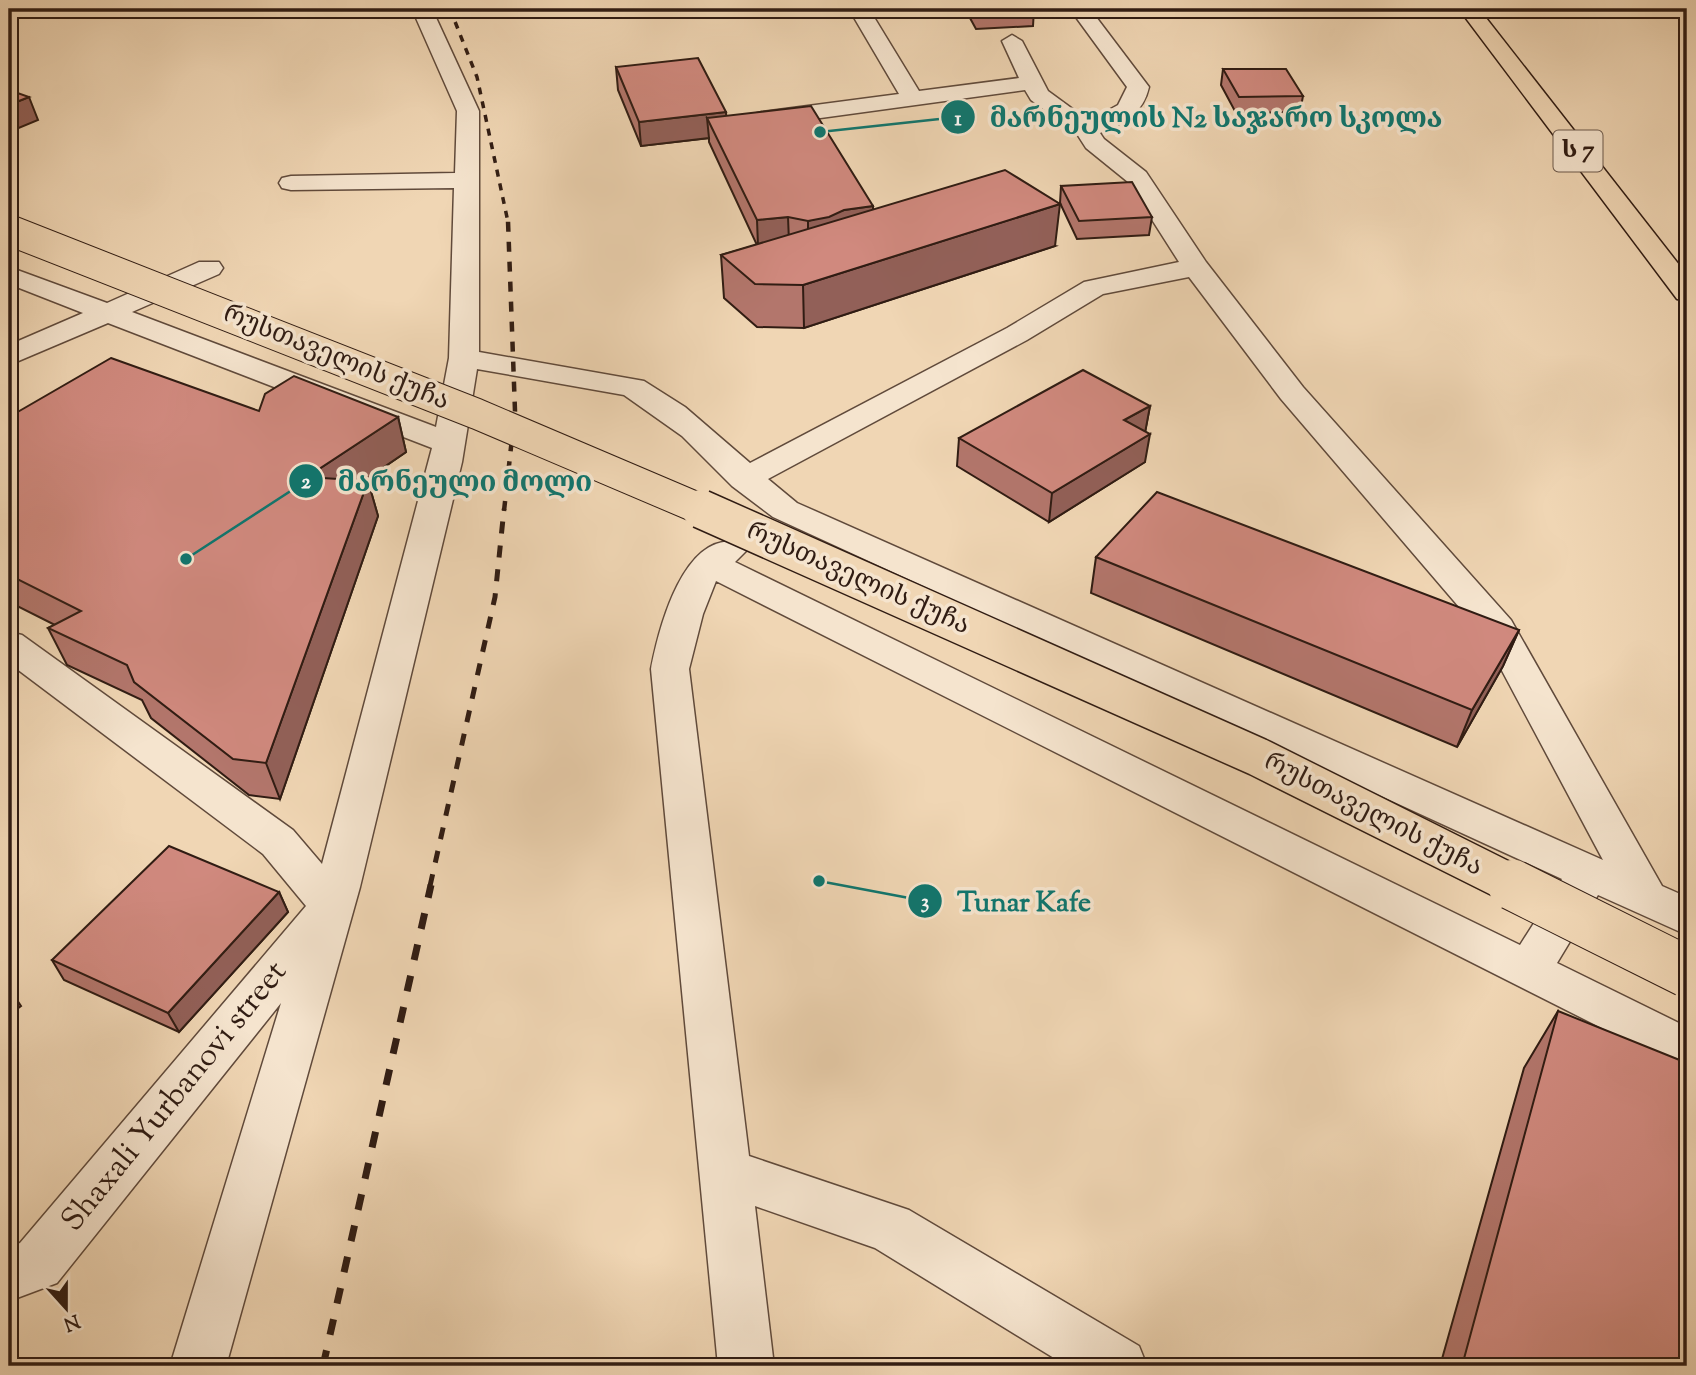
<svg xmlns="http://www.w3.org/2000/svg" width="1696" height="1375" viewBox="0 0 1696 1375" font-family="'Sorts Mill Goudy','Noto Serif Georgian',serif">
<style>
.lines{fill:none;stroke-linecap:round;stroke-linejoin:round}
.minor-casing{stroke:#604a3b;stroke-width:3}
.highway-casing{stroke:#301c13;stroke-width:3}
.minor{fill:#f5e4ce;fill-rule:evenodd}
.highway{fill:#f0d6b4;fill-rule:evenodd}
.rail-far3{stroke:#301c13;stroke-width:3.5;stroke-dasharray:7 7;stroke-linecap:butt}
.rail-far2{stroke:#301c13;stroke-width:4.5;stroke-dasharray:10 10;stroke-linecap:butt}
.rail-far1{stroke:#301c13;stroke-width:5;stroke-dasharray:12 12;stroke-linecap:butt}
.rail{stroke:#301c13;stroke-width:7;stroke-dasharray:16 16;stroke-linecap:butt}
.major-bridge-far2-casing{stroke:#301c13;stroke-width:32;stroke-linecap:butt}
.major-bridge-far1-casing{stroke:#301c13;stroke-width:41;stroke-linecap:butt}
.major-bridge-casing{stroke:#301c13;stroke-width:52;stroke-linecap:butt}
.major-bridge-far2{stroke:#f0d6b4;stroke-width:30}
.major-bridge-far1{stroke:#f0d6b4;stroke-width:38}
.major-bridge{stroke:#f0d6b4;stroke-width:50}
.wall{fill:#b3766c;stroke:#301c13;stroke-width:2}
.shaded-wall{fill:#926058;stroke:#301c13;stroke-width:2}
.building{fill:#d0897e;stroke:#301c13;stroke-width:2}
.labels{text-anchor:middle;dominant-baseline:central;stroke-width:7;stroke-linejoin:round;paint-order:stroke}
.shield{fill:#f5e4ce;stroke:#6b584b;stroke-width:2}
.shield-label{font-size:24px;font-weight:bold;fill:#301c13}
.street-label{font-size:26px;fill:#301c13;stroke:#f5e4ce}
.near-street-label{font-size:32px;fill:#301c13;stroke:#f5e4ce}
.leader{fill:none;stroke:#0f766e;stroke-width:2.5}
.callout-dot{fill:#0f766e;stroke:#f5e4ce;stroke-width:2.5}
.mark-label{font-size:21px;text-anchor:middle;font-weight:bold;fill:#fff}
.callout-label{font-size:28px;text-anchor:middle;font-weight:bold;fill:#0f766e;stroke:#f5e4ce;stroke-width:7;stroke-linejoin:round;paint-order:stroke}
</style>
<rect width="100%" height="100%" fill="#f0d6b4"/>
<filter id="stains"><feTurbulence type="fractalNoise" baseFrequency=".00286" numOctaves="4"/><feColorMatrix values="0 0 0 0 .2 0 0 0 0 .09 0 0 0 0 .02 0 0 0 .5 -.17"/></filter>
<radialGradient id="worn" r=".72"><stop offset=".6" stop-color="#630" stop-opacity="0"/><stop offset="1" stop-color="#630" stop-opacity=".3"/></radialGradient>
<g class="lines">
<defs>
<path id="minor" d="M412,9H432L479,111V352L644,381L685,407L750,463L1007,328L1084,282L1179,262L1128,182L1086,148L1077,134L1031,100L1025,90L762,126L754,124L750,119L754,114L762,112L899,94L849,9H869L919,91L1019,78L1002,41L1012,35L1022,41L1048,91L1089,121L1118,105L1127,87L1070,9H1090L1149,87C1143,114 1124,123 1100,133L1104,139L1146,172L1206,262L1303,387L1511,620L1662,886L1687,897V935L1598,895L1557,963L1687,1027V1071L716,581L703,614L689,669L749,1156L909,1210L1139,1346L1147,1366H1067L875,1248L755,1206L774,1366H718L651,669C659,628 684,528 741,543L746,551L735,562L1520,945L1562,879L773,517L732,486L682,436L624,395L477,369L462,462L360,887L226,1366H170L281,1003L57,1283L9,1301V1247L20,1243L306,906L263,854L9,663V632L22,635L293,830L322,864L432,448L108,323L9,365V345L83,313L9,284V267L107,303L199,262H219L223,268L219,274L132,312L436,427L449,358L454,188L291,190L282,188L279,183L282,178L291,176L455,173L457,111ZM1189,277L1281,399L1483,635L1603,860L797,503L768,479L1027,340L1103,294Z"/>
<path id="highway" d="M1459,9H1479L1687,275V301L1677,299Z"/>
</defs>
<!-- minor casing -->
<use href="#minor" class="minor-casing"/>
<!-- highway casing -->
<use href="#highway" class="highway-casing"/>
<!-- minor -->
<use href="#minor" class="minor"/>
<!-- highway -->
<use href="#highway" class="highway"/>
<!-- rail-far3 -->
<path class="rail-far3" d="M450,9L477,77L508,222"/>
<!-- rail-far2 -->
<path class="rail-far2" d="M504,511L515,411L508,221"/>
<!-- rail-far1 -->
<path class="rail-far1" d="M430,886L495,597L504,509"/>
<!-- rail -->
<path class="rail" d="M323,1366L431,885"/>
<defs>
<path id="major-bridge-far2" d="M9,230L477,414L705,511"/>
<path id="major-bridge-far1" d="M701,509L1258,757L1516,886"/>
<path id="major-bridge" d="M1513,885L1687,972"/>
</defs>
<!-- major-bridge-far2 casing -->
<use href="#major-bridge-far2" class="major-bridge-far2-casing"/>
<!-- major-bridge-far1 casing -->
<use href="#major-bridge-far1" class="major-bridge-far1-casing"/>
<!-- major-bridge casing -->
<use href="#major-bridge" class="major-bridge-casing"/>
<!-- major-bridge-far2 -->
<use href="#major-bridge-far2" class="major-bridge-far2"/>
<!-- major-bridge-far1 -->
<use href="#major-bridge-far1" class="major-bridge-far1"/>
<!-- major-bridge -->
<use href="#major-bridge" class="major-bridge"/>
</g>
<!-- wall -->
<g class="wall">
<path d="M965,9H1034L1033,26L976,29Z"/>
<path d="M1369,9H1412L1411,16L1372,15Z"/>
<path d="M616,67L726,116L873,210L1055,246L804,328L757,327L724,298L721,255L757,245L709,142V138L641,146L618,90Z"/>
<path d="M1223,69L1303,96L1300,112L1236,113L1221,85Z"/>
<path d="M1061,186L1152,217L1149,235L1077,239L1060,203Z"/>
<path d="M1150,406L1145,432V462L1049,522L957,466L959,438Z"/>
<path d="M259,411L398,417L406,452L364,481H368L378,516L280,799L249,795L151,718L142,700L67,665L48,628L55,625L9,602V417Z"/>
<path d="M1096,557L1519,630L1503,666L1457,747L1091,593Z"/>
<path d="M279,892L288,912L179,1032L64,980L52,960Z"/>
<path d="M1558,1011L1687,1366H1440L1524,1068Z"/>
</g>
<!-- shaded-wall -->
<g class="shaded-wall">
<path d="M29,97L38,120L9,132V105Z"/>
<path d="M726,112L727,136L707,118L709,138L641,146L639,122Z"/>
<path d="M1060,204L1055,246L804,328L803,285Z"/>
<path d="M873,206V231L808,247V221L844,210Z"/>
<path d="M788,217L789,242L758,246L757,220Z"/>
<path d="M1150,406L1145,433L1124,420Z"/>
<path d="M398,417L406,452L318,512L307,477Z"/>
<path d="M1150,434L1145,462L1049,522L1052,493Z"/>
<path d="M368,481L378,516L280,799L266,763Z"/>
<path d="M1519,630L1503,666L1457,747L1472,710Z"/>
<path d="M279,892L288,912L179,1032L168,1013Z"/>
<path d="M9,988L21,1006L9,1015Z"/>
</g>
<!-- building -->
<g class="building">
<path d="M698,58L726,112L639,122L616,67Z"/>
<path d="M1223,69H1286L1303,96L1239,97Z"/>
<path d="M9,90L29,97L9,105Z"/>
<path d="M811,106L873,206L844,210L829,217L808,221L788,217L757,220L707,118Z"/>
<path d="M1005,170L1060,204L803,285L755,284L721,255Z"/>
<path d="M1132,182L1152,217L1079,221L1061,186Z"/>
<path d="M111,358L259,411L265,394L294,376L398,417L307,477L368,481L266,763L233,759L134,682L127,665L48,628L81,611L9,575V417Z"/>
<path d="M1083,370L1150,406L1124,420L1150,434L1052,493L959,438Z"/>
<path d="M1157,492L1519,630L1472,710L1096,557Z"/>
<path d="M169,846L279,892L168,1013L52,960Z"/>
<path d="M1558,1011L1687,1063V1366H1462Z"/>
</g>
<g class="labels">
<!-- shield labels -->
<rect class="shield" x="1553.5" y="130.5" width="49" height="41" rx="5"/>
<g class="shield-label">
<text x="1578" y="151">ს 7</text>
</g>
<!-- street labels -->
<g class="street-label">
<text transform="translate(336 358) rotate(22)">რუსთაველის ქუჩა</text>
<text transform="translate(858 579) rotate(24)">რუსთაველის ქუჩა</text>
<text transform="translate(1373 815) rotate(27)">რუსთაველის ქუჩა</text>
</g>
<!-- near-street labels -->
<g class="near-street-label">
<text transform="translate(175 1097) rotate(-51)">Shaxali Yurbanovi street</text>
</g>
</g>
<!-- callouts -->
<path class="leader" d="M820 132L958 117M186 559L306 481M819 881L925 901"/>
<g class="callout-dot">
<circle cx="820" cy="132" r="7"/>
<circle cx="186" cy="559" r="7"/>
<circle cx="819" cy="881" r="7"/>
<circle cx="958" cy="117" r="18"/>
<circle cx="306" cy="481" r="18"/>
<circle cx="925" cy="901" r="18"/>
</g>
<g class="mark-label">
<text x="958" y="125">1</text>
<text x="306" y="488">2</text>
<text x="925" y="908">3</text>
</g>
<g class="callout-label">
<text x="1216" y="127">მარნეულის N2 საჯარო სკოლა</text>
<text x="465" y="491">მარნეული მოლი</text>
<text x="1024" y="911">Tunar Kafe</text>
</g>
<!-- margin -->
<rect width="1696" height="1375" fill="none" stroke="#f0d6b4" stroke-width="35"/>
<rect x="10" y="10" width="1675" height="1354" fill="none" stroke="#301c13" stroke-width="3.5"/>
<rect x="18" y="18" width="1661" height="1340" fill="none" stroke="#301c13" stroke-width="2"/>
<!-- north arrow -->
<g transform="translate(66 1308) rotate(159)" stroke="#f5e4ce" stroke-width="5" paint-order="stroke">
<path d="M0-5L12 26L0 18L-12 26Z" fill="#301c13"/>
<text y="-10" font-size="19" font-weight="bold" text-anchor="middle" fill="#301c13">N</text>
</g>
<rect width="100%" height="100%" filter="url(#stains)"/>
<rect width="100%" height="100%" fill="url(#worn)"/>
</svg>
